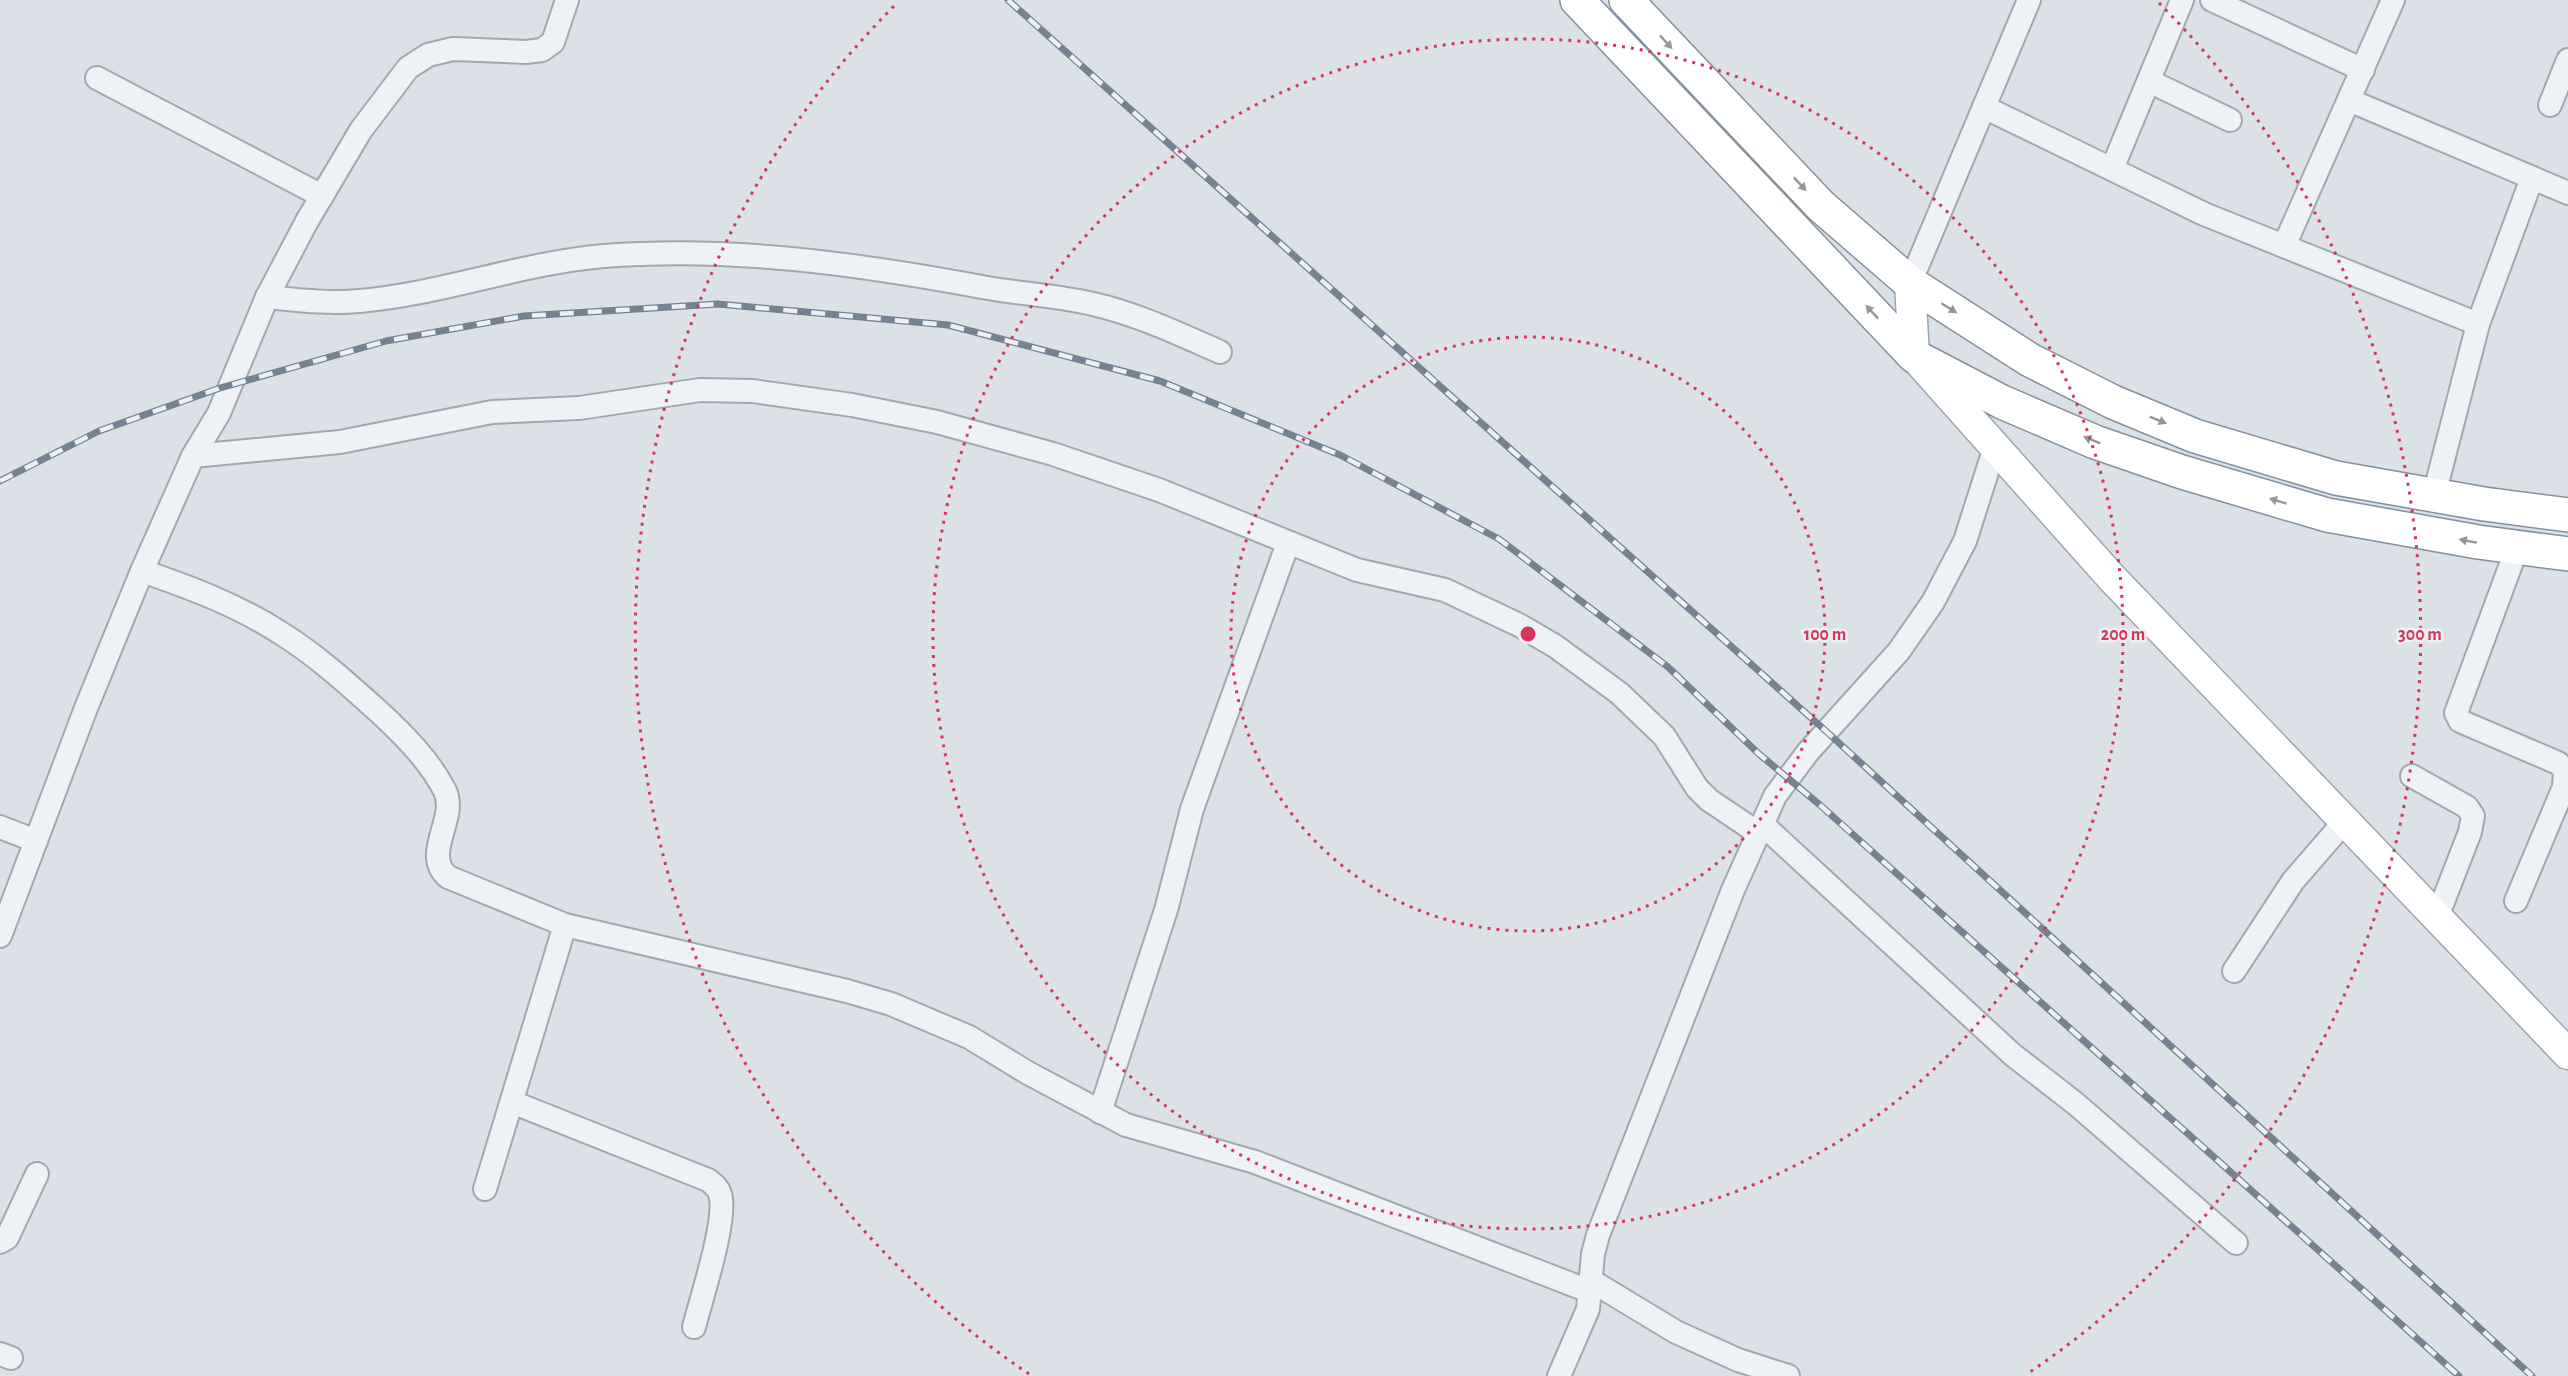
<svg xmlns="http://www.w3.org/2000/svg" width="2568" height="1376" viewBox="0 0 2568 1376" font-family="'Alegreya Sans',sans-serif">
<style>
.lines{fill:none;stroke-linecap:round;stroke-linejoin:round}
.minor-casing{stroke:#a0a8b1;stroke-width:26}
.major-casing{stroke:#9aa6b3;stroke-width:33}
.highway-casing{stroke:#82909f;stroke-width:36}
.minor{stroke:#eef1f5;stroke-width:22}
.major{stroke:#fff;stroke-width:30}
.highway{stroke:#fff;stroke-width:33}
.rail-casing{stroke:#748292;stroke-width:7}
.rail{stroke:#ebf0f5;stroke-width:4.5;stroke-dasharray:14;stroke-linecap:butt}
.oneway{fill:#92989e}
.ring{fill:none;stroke:#d7355c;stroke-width:3;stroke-dasharray:3 6}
.centre{fill:#d7355c;stroke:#ebf0f5;stroke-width:3}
.ring-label{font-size:18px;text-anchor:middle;font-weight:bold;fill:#d7355c;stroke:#ebf0f5;stroke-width:5;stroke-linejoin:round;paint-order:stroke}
</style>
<rect width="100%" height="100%" fill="#dbe1e7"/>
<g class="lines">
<defs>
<g id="minor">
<path d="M2212,0L2363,70"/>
<path d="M97,78L322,196"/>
<path d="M2149,81L2230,120"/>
<path d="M2349,100L2568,193"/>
<path d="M2550,105L2568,60"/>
<path d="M1984,107L2204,214L2478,324"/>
<path d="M2112,169L2182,0"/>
<path d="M2284,246L2393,0"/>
<path d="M1910,283L2029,0"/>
<path d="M267,297C298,300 328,304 359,301C442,294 521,263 604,256C730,246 858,264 982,287C1018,294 1056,295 1093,304C1137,314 1179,334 1220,352"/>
<path d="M193,456L340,442L492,412L579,408L700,390L753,391L852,405L937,422L1053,454L1159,490L1357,570L1445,590L1519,625L1555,646L1619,693L1664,736L1697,788L1709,800L1758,833"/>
<path d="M2434,495L2478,324L2532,178"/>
<path d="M142,571C189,587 237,605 279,632C315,654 347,683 378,711C403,734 430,761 445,791C458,819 421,854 448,877L565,925L847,991L891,1004L969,1037L1028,1073L1126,1125L1255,1162L1589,1291"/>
<path d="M2412,776L2467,807L2473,816L2470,832L2437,917"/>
<path d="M1762,824L2013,1055L2076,1104L2236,1243"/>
<path d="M0,827L36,841"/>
<path d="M2516,901L2564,787L2565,770L2558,763L2460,721L2456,713L2517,548"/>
<path d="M0,936L86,708L142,571L193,456L219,413L267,297L307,221L361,130L408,68L428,55L453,49L526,52L542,50L553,42L567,0"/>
<path d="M2234,971L2293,881L2345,821"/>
<path d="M512,1102L708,1180C713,1184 718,1187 720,1194C728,1218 701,1299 694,1327"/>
<path d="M1100,1112L1166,910L1192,809L1288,543"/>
<path d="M485,1189L565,925"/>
<path d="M0,1242L7,1238L37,1174"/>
<path d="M1590,1280L1676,1332L1738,1360L1788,1376"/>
<path d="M0,1354L11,1358"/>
<path d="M1559,1376L1588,1309L1593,1254L1598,1235L1733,890L1775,796L1808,752L1899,651L1933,602L1965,541L1995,447"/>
</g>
<path id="major" d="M1910,283L1914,356L2111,577L2568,1054"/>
<g id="highway">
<path d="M1577,0L1914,356L2002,402L2095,442L2182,472L2327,515L2478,542L2568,554"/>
<path d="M1626,0L1821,206L1910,283L2030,360L2113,402L2195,436L2336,478L2484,504L2568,515"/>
</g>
</defs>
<!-- minor casing -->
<use href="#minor" class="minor-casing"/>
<!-- major casing -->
<use href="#major" class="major-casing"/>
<!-- highway casing -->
<use href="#highway" class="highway-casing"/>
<!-- minor -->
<use href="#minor" class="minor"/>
<!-- major -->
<use href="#major" class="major"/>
<!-- highway -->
<use href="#highway" class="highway"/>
<defs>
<g id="rail">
<path d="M1008,0L1827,732L2532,1376"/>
<path d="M0,481L99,431L220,388L386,341L524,316L718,304L948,325L1160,381L1340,455L1499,539L1668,667L1759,754L1820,805L2459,1376"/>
</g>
</defs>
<!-- rail casing -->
<use href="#rail" class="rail-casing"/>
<!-- rail -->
<use href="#rail" class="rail"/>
</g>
<!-- one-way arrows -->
<defs><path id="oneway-solid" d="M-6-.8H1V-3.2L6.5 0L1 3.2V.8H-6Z" transform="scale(1.5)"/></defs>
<g class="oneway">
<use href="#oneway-solid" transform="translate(1666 42) rotate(47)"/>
<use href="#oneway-solid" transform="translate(1800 184) rotate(47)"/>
<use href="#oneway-solid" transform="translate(1949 308) rotate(32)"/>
<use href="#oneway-solid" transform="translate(1872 312) rotate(-133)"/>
<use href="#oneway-solid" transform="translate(2158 420) rotate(22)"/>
<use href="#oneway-solid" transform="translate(2092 440) rotate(-158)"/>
<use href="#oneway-solid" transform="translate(2278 501) rotate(-163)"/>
<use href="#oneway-solid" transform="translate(2468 541) rotate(-170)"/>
</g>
<!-- distance rings -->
<g class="ring">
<circle cx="1528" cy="634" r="297"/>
<circle cx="1528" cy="634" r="595"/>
<path d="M1029 1374A892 892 0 0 1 897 3M2159 3A892 892 0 0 1 2027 1374"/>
</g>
<circle cx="1528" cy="634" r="9" class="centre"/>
<g class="ring-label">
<text x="1825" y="640">100 m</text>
<text x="2123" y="640">200 m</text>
<text x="2420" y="640">300 m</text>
</g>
</svg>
